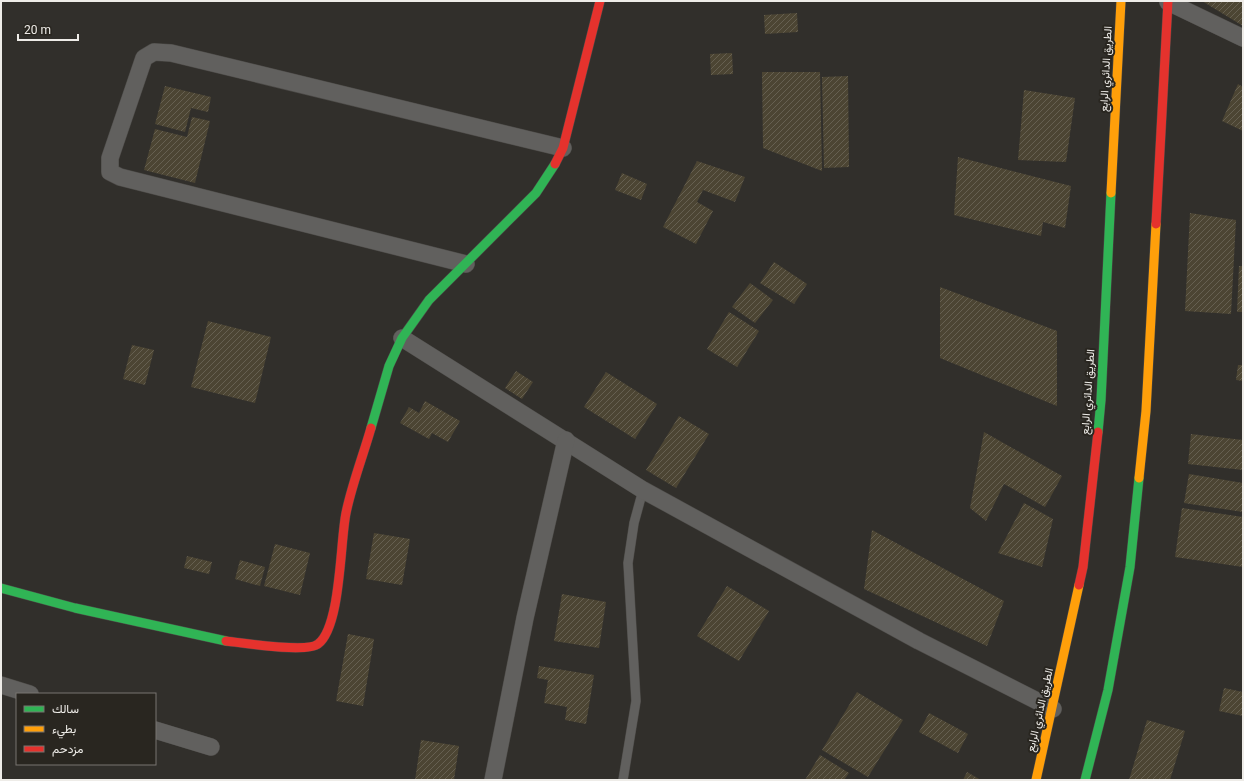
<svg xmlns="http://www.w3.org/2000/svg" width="1244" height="781" viewBox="0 0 1244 781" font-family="Roboto,Vazirmatn,sans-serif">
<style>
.building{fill:url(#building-hatch)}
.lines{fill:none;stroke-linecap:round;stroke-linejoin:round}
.lane-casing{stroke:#4c4a47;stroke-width:10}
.street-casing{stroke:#4c4a47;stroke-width:18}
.fast-casing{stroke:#4c4a47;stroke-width:10}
.slow-casing{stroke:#4c4a47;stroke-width:10}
.jam-casing{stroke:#4c4a47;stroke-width:10}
.lane{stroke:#61605e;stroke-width:9}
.street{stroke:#61605e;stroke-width:17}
.fast{stroke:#30b455;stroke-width:9}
.slow{stroke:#ff9f0a;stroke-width:9}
.jam{stroke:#e5322d;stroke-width:9}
.labels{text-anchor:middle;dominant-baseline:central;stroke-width:4;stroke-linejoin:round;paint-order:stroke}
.street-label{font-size:11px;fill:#eeece8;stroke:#292620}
</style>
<defs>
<pattern id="building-hatch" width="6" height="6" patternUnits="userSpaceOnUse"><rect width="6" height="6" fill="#4c4533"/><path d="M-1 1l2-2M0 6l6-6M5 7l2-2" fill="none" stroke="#666051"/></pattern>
</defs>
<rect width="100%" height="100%" fill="#312f2b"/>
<!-- building -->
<g class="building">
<path d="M1202,1H1243V26Z"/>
<path d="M797,13L798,32L765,34L764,15Z"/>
<path d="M732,53L733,74L711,75L710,54Z"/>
<path d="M762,72H820L822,171L763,148Z"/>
<path d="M848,76L849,167L824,168L822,77Z"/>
<path d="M1238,84L1243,87V131L1222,121Z"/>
<path d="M165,86L211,97L208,112L191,108L185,132L155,124Z"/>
<path d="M1024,90L1075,98L1066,162L1018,160Z"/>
<path d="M192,117L210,121L195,183L144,170L155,129L187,137Z"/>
<path d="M958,157L1071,186L1065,228L1043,222L1041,236L954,215Z"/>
<path d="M697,161L745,177L735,202L703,190L697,202L713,211L696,244L663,227Z"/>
<path d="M622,173L647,184L641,200L615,190Z"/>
<path d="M1190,213L1236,220L1231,314L1185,311Z"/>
<path d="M774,262L807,284L794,304L760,283Z"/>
<path d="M1239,266H1243V312H1237Z"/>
<path d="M750,283L773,300L755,323L732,307Z"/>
<path d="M940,287L1057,331V406L940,358Z"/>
<path d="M729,312L759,331L737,367L707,349Z"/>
<path d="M208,321L271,337L255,403L191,387Z"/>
<path d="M132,345L154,350L145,385L123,379Z"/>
<path d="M1238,365H1243V381L1236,380Z"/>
<path d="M516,371L533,382L522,399L505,388Z"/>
<path d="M606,372L657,404L635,439L584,407Z"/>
<path d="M425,401L460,421L448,442L432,433L429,439L400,423L409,407L419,413Z"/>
<path d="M679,416L709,434L676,488L646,470Z"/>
<path d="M984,432L1062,476L1045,507L1004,484L986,521L970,508Z"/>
<path d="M1191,434L1243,440V470L1188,464Z"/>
<path d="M1189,474L1243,483V512L1184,503Z"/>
<path d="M1024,503L1053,519L1042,567L998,553Z"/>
<path d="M1182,508L1243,517V567L1175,557Z"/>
<path d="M872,530L1004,601L987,646L864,589Z"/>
<path d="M374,533L410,539L402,585L366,579Z"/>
<path d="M275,544L310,553L300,595L264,586Z"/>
<path d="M187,556L212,562L209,574L184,568Z"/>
<path d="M240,560L265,567L260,586L235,579Z"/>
<path d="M727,586L769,611L739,661L697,636Z"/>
<path d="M562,594L606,602L599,648L554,641Z"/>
<path d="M348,634L374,639L363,706L336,701Z"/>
<path d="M539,666L594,675L586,724L565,720L567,707L544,703L548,680L537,678Z"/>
<path d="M1224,688L1243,692V716L1219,711Z"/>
<path d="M857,692L903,720L868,777L822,750Z"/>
<path d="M929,713L968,734L958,753L919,732Z"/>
<path d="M1147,720L1185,731L1170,780H1129Z"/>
<path d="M421,740L459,746L454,780H415Z"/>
<path d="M820,755L849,773L844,780H805Z"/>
<path d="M967,772L981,780H963Z"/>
</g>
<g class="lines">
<defs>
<path id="lane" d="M623,780L636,701L628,563L634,523L643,490"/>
<g id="street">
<path d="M1168,2L1243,38"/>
<path d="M466,264L120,177L110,172V158L144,58L154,52L171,53L563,148"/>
<path d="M402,338L643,490L919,641L1053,709"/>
<path d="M1,685L30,694"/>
<path d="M155,730L211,747"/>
<path d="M493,780L525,618L566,440"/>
</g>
<g id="fast">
<path d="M371,428L389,366L402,338L429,300L536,193L555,164"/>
<path d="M1098,432L1101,400L1111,193"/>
<path d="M1,588L75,608L226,641"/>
<path d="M1085,780L1108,690L1130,567L1139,478"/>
</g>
<g id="slow">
<path d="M1111,193L1121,1"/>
<path d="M1139,478L1146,411L1156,224"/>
<path d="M1036,780L1079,585"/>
</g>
<g id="jam">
<path d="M555,164L563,148L600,1"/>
<path d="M1156,224L1168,1"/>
<path d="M1079,585L1083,567L1098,432"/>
<path d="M226,641C243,643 307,653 318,644C341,627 340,542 346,513C352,484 363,456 371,428"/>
</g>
</defs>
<!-- lane casing -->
<use href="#lane" class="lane-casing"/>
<!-- street casing -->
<use href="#street" class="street-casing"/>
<!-- fast casing -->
<use href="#fast" class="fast-casing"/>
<!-- slow casing -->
<use href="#slow" class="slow-casing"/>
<!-- jam casing -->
<use href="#jam" class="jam-casing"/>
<!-- lane -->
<use href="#lane" class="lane"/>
<!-- street -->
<use href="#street" class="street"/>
<!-- fast -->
<use href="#fast" class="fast"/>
<!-- slow -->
<use href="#slow" class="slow"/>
<!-- jam -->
<use href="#jam" class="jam"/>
</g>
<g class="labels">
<!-- street labels -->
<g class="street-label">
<text transform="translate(1106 69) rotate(-87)">الطريق الدائري الرابع</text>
<text transform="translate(1088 392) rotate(-86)">الطريق الدائري الرابع</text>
<text transform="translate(1040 710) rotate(-77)">الطريق الدائري الرابع</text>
</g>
</g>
<!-- border -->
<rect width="1244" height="781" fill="none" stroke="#eeece8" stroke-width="4"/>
<!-- legend -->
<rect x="16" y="693" width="140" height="72" fill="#292620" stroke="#787570"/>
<rect x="24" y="706" width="20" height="6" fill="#30b455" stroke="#787570"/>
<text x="52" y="713" font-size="12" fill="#eeece8">سالك</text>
<rect x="24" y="726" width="20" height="6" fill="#ff9f0a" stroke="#787570"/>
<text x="52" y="733" font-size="12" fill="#eeece8">بطيء</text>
<rect x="24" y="746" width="20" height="6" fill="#e5322d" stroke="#787570"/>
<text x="52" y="753" font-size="12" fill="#eeece8">مزدحم</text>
<!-- scale -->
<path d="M18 34v6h60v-6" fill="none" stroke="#eeece8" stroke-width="2"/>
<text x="24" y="34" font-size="12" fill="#eeece8" stroke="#292620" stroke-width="3" paint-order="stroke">20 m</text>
</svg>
